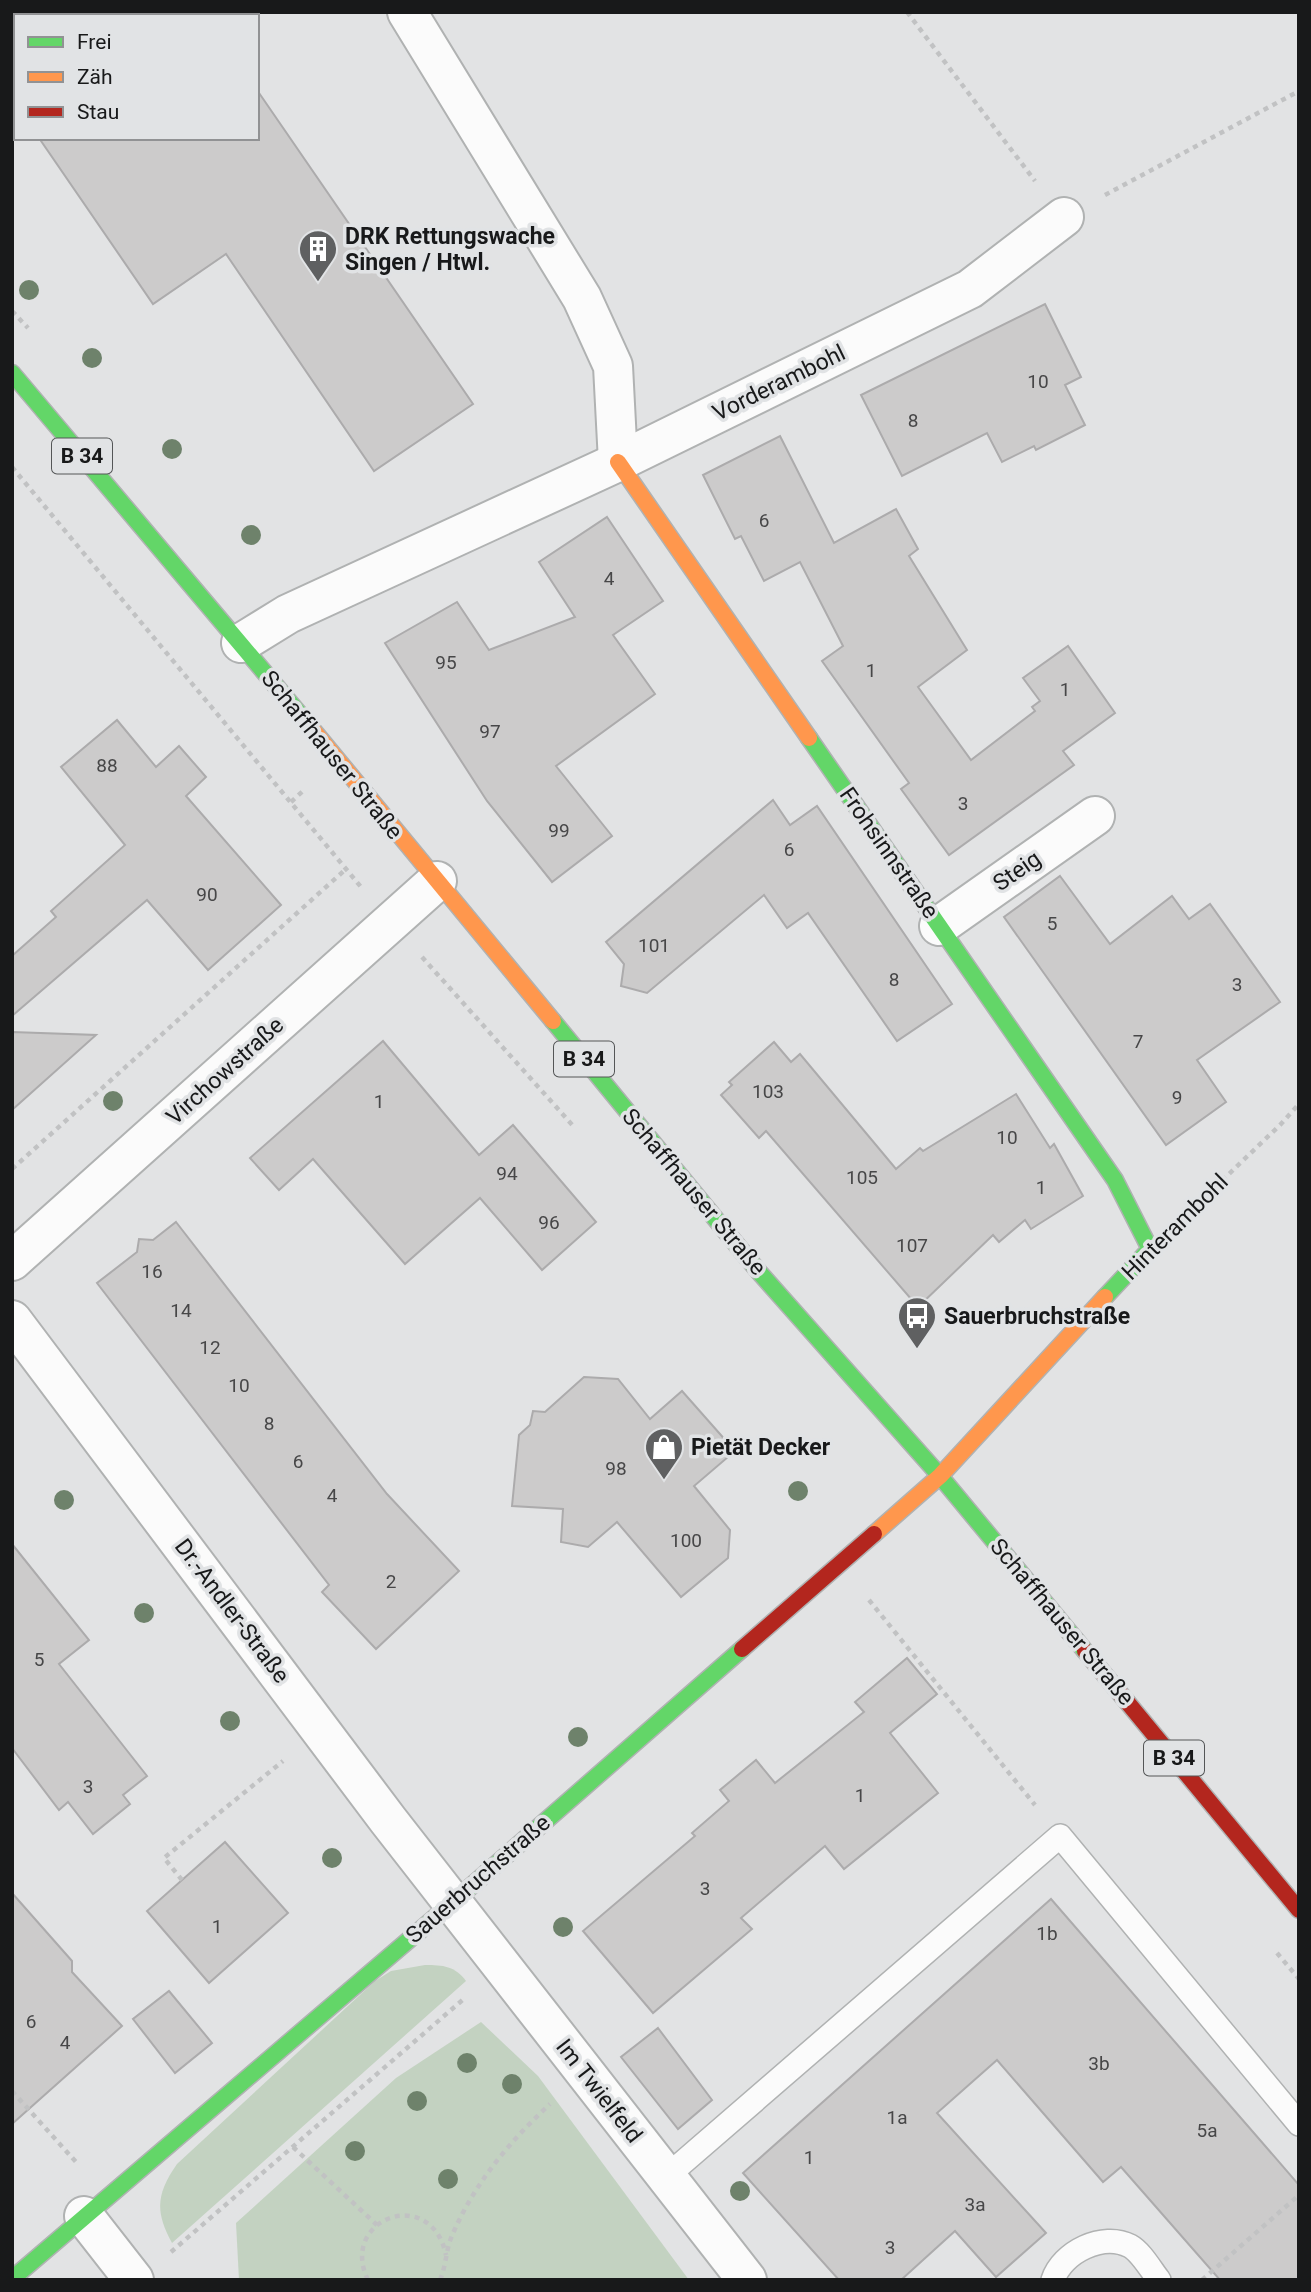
<svg xmlns="http://www.w3.org/2000/svg" width="1311" height="2292" viewBox="0 0 1311 2292" font-family="Roboto,sans-serif">
<style>
.green{fill:#c3d2c1}
.building{fill:#cccbcb;stroke:#acabac;stroke-width:2}
.lines{fill:none;stroke-linecap:round;stroke-linejoin:round}
.lane-casing{stroke:#b0b2b2;stroke-width:26}
.street-casing{stroke:#b0b2b2;stroke-width:42}
.fast-casing{stroke:#b0b2b2;stroke-width:19}
.slow-casing{stroke:#b0b2b2;stroke-width:19}
.jam-casing{stroke:#b0b2b2;stroke-width:19}
.path{stroke:#c1c2c3;stroke-width:4.5;stroke-dasharray:5 5;stroke-linecap:butt}
.lane{stroke:#fbfbfb;stroke-width:23}
.street{stroke:#fbfbfb;stroke-width:38}
.fast{stroke:#63d668;stroke-width:16}
.slow{stroke:#ff974d;stroke-width:16}
.jam{stroke:#b3261e;stroke-width:16}
.tree{fill:#6e826b}
.labels{text-anchor:middle;dominant-baseline:central;stroke-width:7;stroke-linejoin:round;paint-order:stroke}
.number-label{font-size:19px;fill:#474748}
.shield{fill:#e1e3e5;stroke:#545657;stroke-width:2}
.shield-label{font-size:21px;font-weight:bold;fill:#18191a}
.poi-label{font-size:23px;font-weight:bold;fill:#18191a;stroke:#e1e3e5;text-anchor:start}
.street-label{font-size:23px;fill:#18191a;stroke:#e1e3e5}
</style>
<rect width="100%" height="100%" fill="#e2e3e4"/>
<!-- green -->
<g class="green">
<path d="M425,1965C443,1965 455,1966 466,1981L172,2243C155,2212 156,2194 177,2164L375,1981L391,1971Z"/>
<path d="M481,2022L538,2076L689,2280H239L236,2223L396,2078Z"/>
</g>
<!-- building -->
<g class="building">
<path d="M257,90L473,404L374,471L226,254L153,304L39,138H257Z"/>
<path d="M1045,304L1081,377L1065,385L1085,425L1036,450L1034,446L1002,462L987,433L902,476L861,395Z"/>
<path d="M780,436L834,543L896,509L918,549L909,556L967,650L918,687L971,760L1035,711L1032,707L1040,701L1023,678L1068,646L1115,713L1063,751L1074,765L949,855L901,789L909,783L822,661L843,646L800,562L764,581L741,536L735,539L703,475Z"/>
<path d="M607,517L663,601L613,635L655,694L556,766L612,836L552,882L487,801L385,643L457,602L489,650L575,617L539,562Z"/>
<path d="M117,720L156,767L179,746L206,777L186,796L281,905L208,970L147,900L12,1016V956L56,917L51,911L125,845L61,767Z"/>
<path d="M773,800L790,825L817,806L952,1004L897,1041L808,913L787,928L764,895L647,993L621,986L624,964L606,942Z"/>
<path d="M1060,876L1110,944L1172,896L1189,919L1210,904L1280,1002L1197,1060L1226,1102L1166,1145L1004,917Z"/>
<path d="M12,1032L96,1035L12,1110Z"/>
<path d="M383,1041L479,1155L513,1125L596,1222L542,1270L480,1198L405,1264L313,1159L279,1190L250,1158Z"/>
<path d="M774,1042L791,1062L800,1054L896,1169L920,1148L923,1151L1016,1094L1050,1148L1054,1144L1083,1196L1031,1229L1025,1220L999,1242L993,1235L918,1307L766,1131L759,1138L721,1095L732,1085L729,1082Z"/>
<path d="M176,1222L387,1494L459,1571L376,1649L322,1592L329,1585L97,1283L137,1252L139,1239L153,1240Z"/>
<path d="M584,1377L618,1379L650,1419L682,1391L735,1451L694,1486L730,1530L728,1558L681,1597L617,1522L588,1547L561,1542L563,1509L512,1506L519,1435L530,1425L533,1411L545,1412Z"/>
<path d="M12,1544L89,1640L59,1664L147,1776L123,1795L130,1804L93,1834L68,1802L59,1810L12,1748Z"/>
<path d="M907,1658L937,1694L890,1733L938,1793L844,1869L825,1846L741,1918L752,1929L653,2013L583,1931L695,1836L692,1833L729,1801L720,1790L756,1760L775,1783L864,1712L855,1702Z"/>
<path d="M225,1842L288,1913L209,1983L147,1911Z"/>
<path d="M12,1893L72,1961V1972L122,2026L12,2124Z"/>
<path d="M1051,1899L1299,2185V2280H1220L1121,2167L1103,2182L997,2060L937,2113L1046,2233L996,2277L955,2231L901,2280H839L743,2173Z"/>
<path d="M169,1991L212,2043L175,2073L133,2019Z"/>
<path d="M658,2028L712,2100L678,2129L621,2057Z"/>
</g>
<g class="lines">
<defs>
<g id="lane">
<path d="M666,2177L1060,1836L1299,2124"/>
<path d="M1053,2280C1062,2252 1103,2232 1130,2246C1141,2252 1151,2270 1159,2280"/>
</g>
<g id="street">
<path d="M407,12L582,298L613,366L618,462"/>
<path d="M241,643L288,614L618,462L970,289L1064,217"/>
<path d="M939,926L1095,816"/>
<path d="M12,1261L437,881"/>
<path d="M12,1320L388,1820L747,2280"/>
<path d="M84,2216L134,2280"/>
</g>
<g id="fast">
<path d="M12,373L308,724"/>
<path d="M809,738L1115,1180L1150,1249L1105,1297"/>
<path d="M553,1021L759,1272L940,1476L1085,1651"/>
<path d="M12,2279L452,1903L742,1649"/>
</g>
<g id="slow">
<path d="M618,462L809,738"/>
<path d="M308,724L553,1021"/>
<path d="M874,1534L940,1476L1105,1297"/>
</g>
<g id="jam">
<path d="M742,1649L874,1534"/>
<path d="M1085,1651L1299,1910"/>
</g>
</defs>
<!-- lane casing -->
<use href="#lane" class="lane-casing"/>
<!-- street casing -->
<use href="#street" class="street-casing"/>
<!-- fast casing -->
<use href="#fast" class="fast-casing"/>
<!-- slow casing -->
<use href="#slow" class="slow-casing"/>
<!-- jam casing -->
<use href="#jam" class="jam-casing"/>
<!-- path -->
<g class="path">
<path d="M907,12L1035,181"/>
<path d="M12,47L16,45"/>
<path d="M1105,195L1299,91"/>
<path d="M12,311L28,328"/>
<path d="M12,467L361,887"/>
<path d="M291,802L304,790"/>
<path d="M422,957L575,1128"/>
<path d="M12,1169L346,869"/>
<path d="M1186,1215L1280,1125L1299,1104"/>
<path d="M869,1600L1035,1805"/>
<path d="M182,1880L164,1858L283,1761"/>
<path d="M1277,1953L1299,1979"/>
<path d="M12,2091L76,2162"/>
<path d="M293,2147L377,2225"/>
<path d="M171,2252L466,1997"/>
<path d="M368,2280C338,2219 431,2184 446,2255"/>
<path d="M440,2280C446,2266 446,2251 451,2238C473,2185 509,2142 550,2104"/>
<path d="M1202,2280L1299,2195"/>
</g>
<!-- lane -->
<use href="#lane" class="lane"/>
<!-- street -->
<use href="#street" class="street"/>
<!-- fast -->
<use href="#fast" class="fast"/>
<!-- slow -->
<use href="#slow" class="slow"/>
<!-- jam -->
<use href="#jam" class="jam"/>
</g>
<!-- trees -->
<g class="tree">
<circle cx="29" cy="290" r="10"/>
<circle cx="92" cy="358" r="10"/>
<circle cx="172" cy="449" r="10"/>
<circle cx="251" cy="535" r="10"/>
<circle cx="113" cy="1101" r="10"/>
<circle cx="798" cy="1491" r="10"/>
<circle cx="64" cy="1500" r="10"/>
<circle cx="144" cy="1613" r="10"/>
<circle cx="230" cy="1721" r="10"/>
<circle cx="578" cy="1737" r="10"/>
<circle cx="332" cy="1858" r="10"/>
<circle cx="563" cy="1927" r="10"/>
<circle cx="467" cy="2063" r="10"/>
<circle cx="512" cy="2084" r="10"/>
<circle cx="417" cy="2101" r="10"/>
<circle cx="355" cy="2151" r="10"/>
<circle cx="448" cy="2179" r="10"/>
<circle cx="740" cy="2191" r="10"/>
</g>
<!-- icons -->
<defs>
<symbol id="building-pin" viewBox="-11 -11 22 30"><path d="M0 17L-7.5 6A9.5 9.5 0 1 1 7.5 6Z" fill="#5f6061" stroke="#e1e3e5"/><path d="M-4-6H4V6H1V3H-1V6H-4ZM-2.5-4.3h1.7v1.8h-1.7ZM.8-4.3h1.7v1.8H.8ZM-2.5-1h1.7V.8h-1.7ZM.8-1h1.7V.8H.8Z" fill="#fff"/></symbol>
<symbol id="bus-pin" viewBox="-11 -11 22 30"><path d="M0 17L-7.5 6A9.5 9.5 0 1 1 7.5 6Z" fill="#5f6061" stroke="#e1e3e5"/><path d="M-5-6H5V4H4V6H2V4H-2V6H-4V4H-5ZM-3.5-4V0h7V-4ZM-3.5 1.2v1.5H-2V1.2ZM2 1.2v1.5H3.5V1.2Z" fill="#fff"/></symbol>
<symbol id="shop-pin" viewBox="-11 -11 22 30"><path d="M0 17L-7.5 6A9.5 9.5 0 1 1 7.5 6Z" fill="#5f6061" stroke="#e1e3e5"/><path d="M-5-2.5h2.3a2.7 3.5 0 0 1 5.4 0H5L5.5 6h-11ZM-1.5-2.5h3a1.5 2.3 0 0 0-3 0Z" fill="#fff"/></symbol>
</defs>
<g fill-rule="evenodd">
<use href="#building-pin" x="296" y="227" width="44" height="60"/>
<use href="#bus-pin" x="895" y="1294" width="44" height="60"/>
<use href="#shop-pin" x="642" y="1425" width="44" height="60"/>
</g>
<g class="labels">
<!-- number labels -->
<g class="number-label">
<text x="1038" y="381">10</text>
<text x="913" y="420">8</text>
<text x="764" y="520">6</text>
<text x="609" y="578">4</text>
<text x="446" y="662">95</text>
<text x="871" y="670">1</text>
<text x="1065" y="689">1</text>
<text x="490" y="731">97</text>
<text x="107" y="765">88</text>
<text x="963" y="803">3</text>
<text x="559" y="830">99</text>
<text x="789" y="849">6</text>
<text x="207" y="894">90</text>
<text x="1052" y="923">5</text>
<text x="654" y="945">101</text>
<text x="894" y="979">8</text>
<text x="1237" y="984">3</text>
<text x="1138" y="1041">7</text>
<text x="768" y="1091">103</text>
<text x="1177" y="1097">9</text>
<text x="379" y="1101">1</text>
<text x="1007" y="1137">10</text>
<text x="507" y="1173">94</text>
<text x="862" y="1177">105</text>
<text x="1041" y="1187">1</text>
<text x="549" y="1222">96</text>
<text x="912" y="1245">107</text>
<text x="152" y="1271">16</text>
<text x="181" y="1310">14</text>
<text x="210" y="1347">12</text>
<text x="239" y="1385">10</text>
<text x="269" y="1423">8</text>
<text x="298" y="1461">6</text>
<text x="616" y="1468">98</text>
<text x="332" y="1495">4</text>
<text x="686" y="1540">100</text>
<text x="391" y="1581">2</text>
<text x="39" y="1659">5</text>
<text x="88" y="1786">3</text>
<text x="860" y="1795">1</text>
<text x="705" y="1888">3</text>
<text x="217" y="1926">1</text>
<text x="1047" y="1933">1b</text>
<text x="31" y="2021">6</text>
<text x="65" y="2042">4</text>
<text x="1099" y="2063">3b</text>
<text x="897" y="2117">1a</text>
<text x="1207" y="2130">5a</text>
<text x="809" y="2157">1</text>
<text x="975" y="2204">3a</text>
<text x="890" y="2247">3</text>
</g>
<!-- shield labels -->
<g class="shield">
<rect x="52" y="438.5" width="60" height="35" rx="5"/>
<rect x="554" y="1041.5" width="60" height="35" rx="5"/>
<rect x="1144" y="1740.5" width="60" height="35" rx="5"/>
</g>
<g class="shield-label">
<text x="82" y="456">B 34</text>
<text x="584" y="1059">B 34</text>
<text x="1174" y="1758">B 34</text>
</g>
<!-- poi labels -->
<g class="poi-label">
<text x="345" y="236">DRK Rettungswache<tspan x="345" dy="26">Singen / Htwl.</tspan></text>
<text x="944" y="1316">Sauerbruchstraße</text>
<text x="691" y="1447">Pietät Decker</text>
</g>
<!-- street labels -->
<g class="street-label">
<text transform="translate(779 383) rotate(-26)">Vorderambohl</text>
<text transform="translate(332 755) rotate(51)">Schaffhauser Straße</text>
<text transform="translate(889 853) rotate(55)">Frohsinnstraße</text>
<text transform="translate(1017 871) rotate(-35)">Steig</text>
<text transform="translate(225 1071) rotate(-42)">Virchowstraße</text>
<text transform="translate(694 1192) rotate(50)">Schaffhauser Straße</text>
<text transform="translate(1175 1227) rotate(-45)">Hinterambohl</text>
<text transform="translate(232 1611) rotate(53)">Dr.-Andler-Straße</text>
<text transform="translate(1062 1622) rotate(50)">Schaffhauser Straße</text>
<text transform="translate(478 1879) rotate(-41)">Sauerbruchstraße</text>
<text transform="translate(599 2091) rotate(52)">Im Twielfeld</text>
</g>
</g>
<!-- border -->
<rect width="1311" height="2292" fill="none" stroke="#18191a" stroke-width="28"/>
<!-- legend -->
<rect x="14" y="14" width="245" height="126" fill="#e1e3e5" stroke="#919294" stroke-width="2"/>
<rect x="28" y="37" width="35" height="10" fill="#63d668" stroke="#919294" stroke-width="2"/>
<text x="77" y="49" font-size="21" fill="#18191a">Frei</text>
<rect x="28" y="72" width="35" height="10" fill="#ff974d" stroke="#919294" stroke-width="2"/>
<text x="77" y="84" font-size="21" fill="#18191a">Zäh</text>
<rect x="28" y="107" width="35" height="10" fill="#b3261e" stroke="#919294" stroke-width="2"/>
<text x="77" y="119" font-size="21" fill="#18191a">Stau</text>
</svg>
